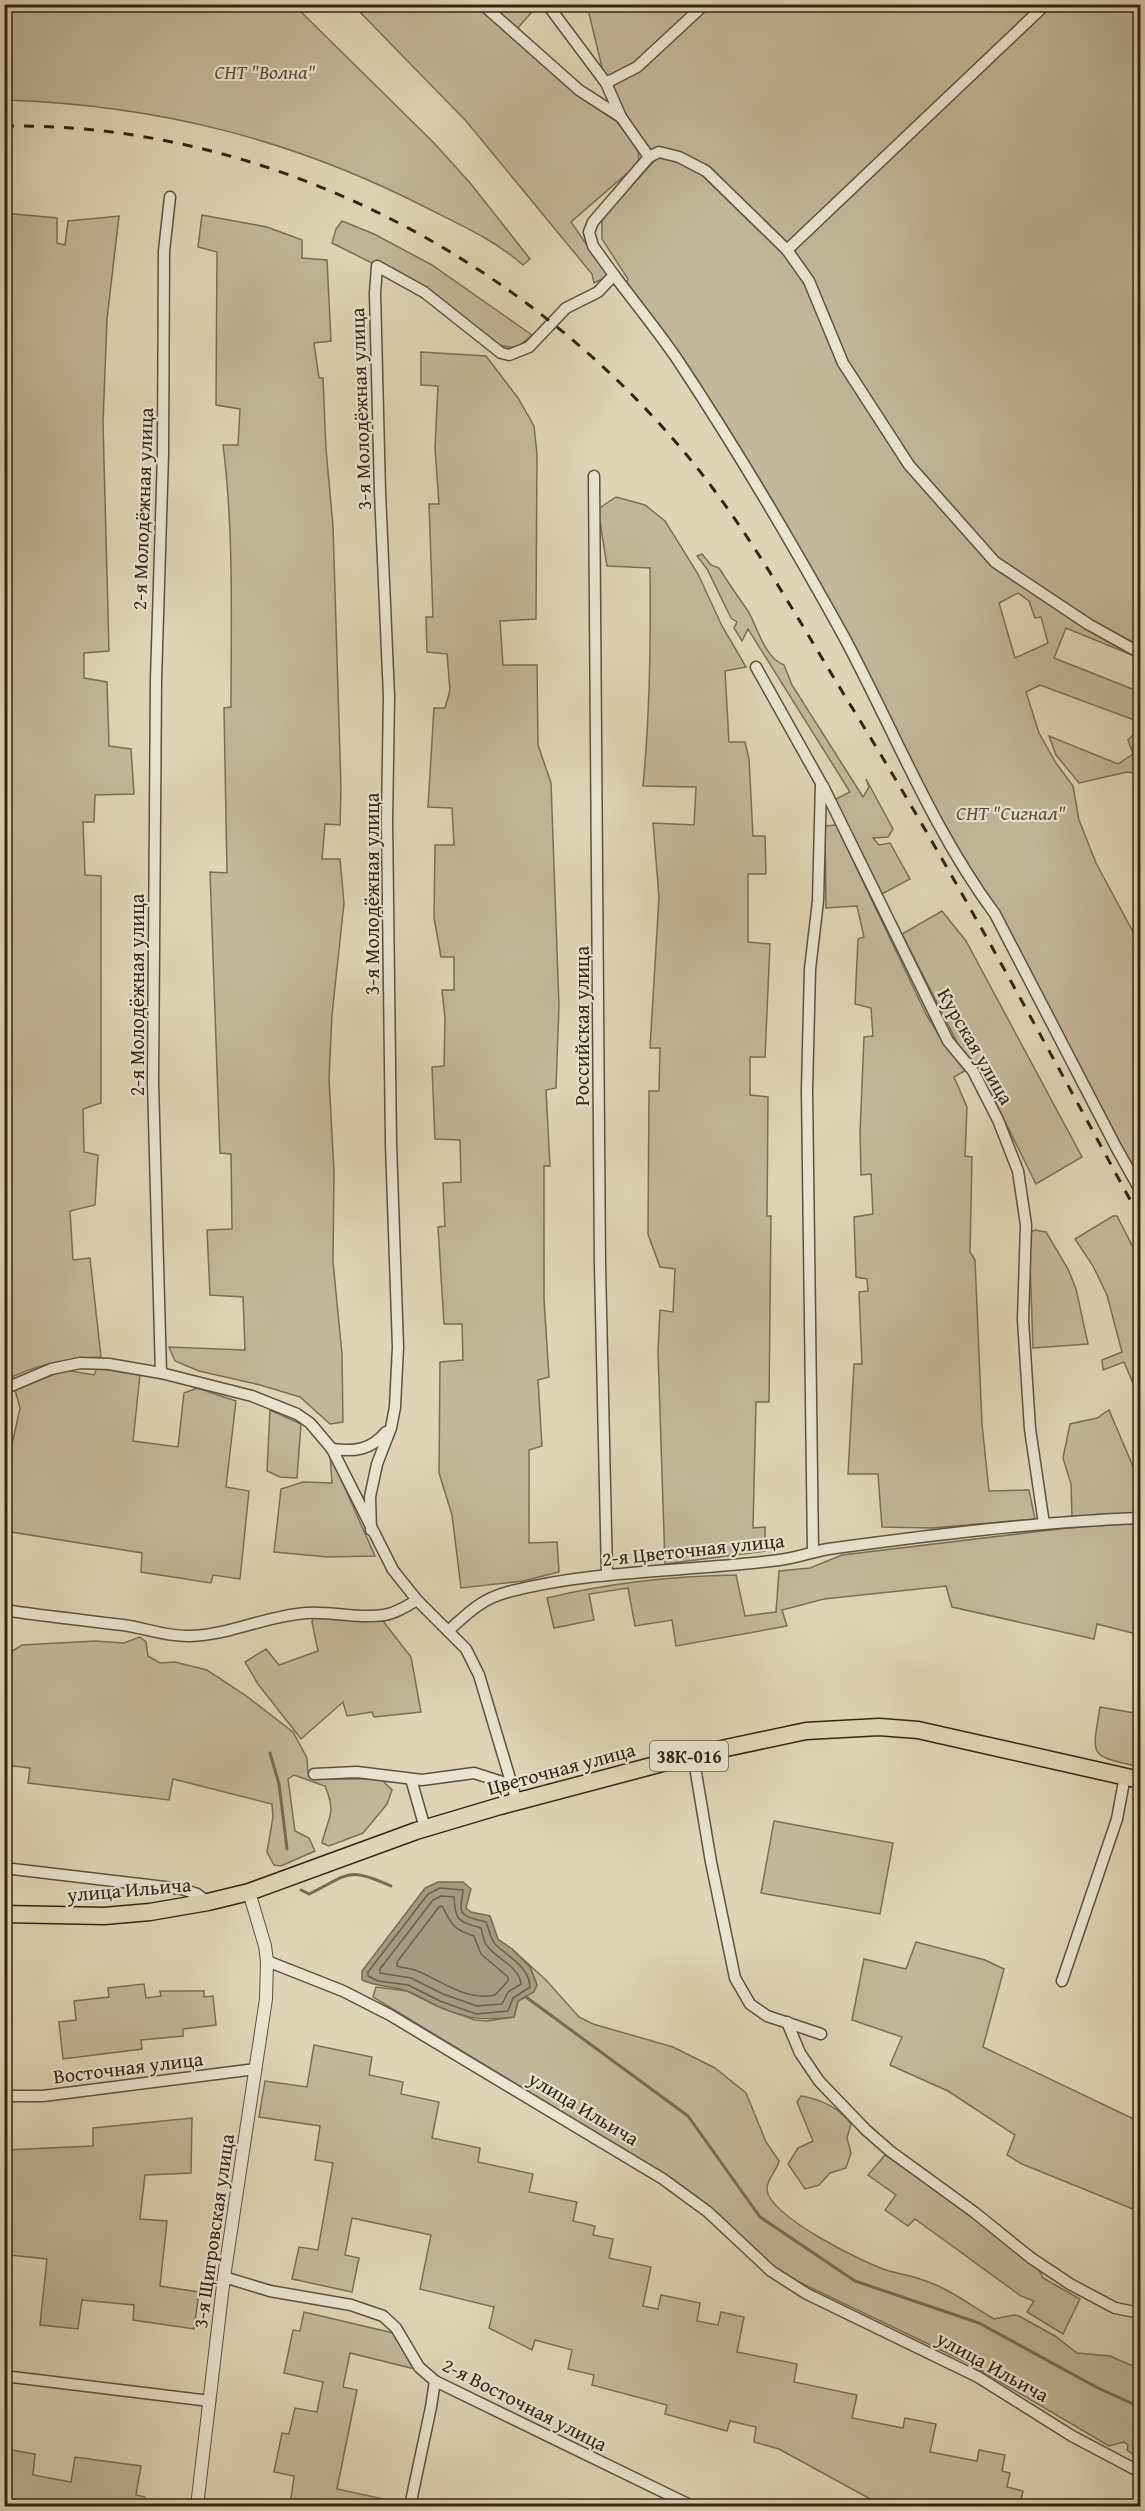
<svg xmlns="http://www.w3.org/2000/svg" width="1145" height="2511" viewBox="0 0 1145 2511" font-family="'Gentium Book Plus',serif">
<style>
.green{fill:#c2b79a;stroke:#7a6e56;stroke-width:1.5;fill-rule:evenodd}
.water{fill:#a5997f;stroke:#776b54;stroke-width:1.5}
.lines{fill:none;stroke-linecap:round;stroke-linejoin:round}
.shore{stroke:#6c5f49;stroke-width:1.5}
.stream{stroke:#776b54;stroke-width:3}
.minor-casing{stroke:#5e513c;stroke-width:13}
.tertiary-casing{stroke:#5e513c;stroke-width:14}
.primary-casing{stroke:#332513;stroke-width:19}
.minor{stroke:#eae4d0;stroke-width:10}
.tertiary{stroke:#eae4d0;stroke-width:12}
.primary{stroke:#dfd5b6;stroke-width:16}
.rail{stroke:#332513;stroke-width:3;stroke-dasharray:10 10;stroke-linecap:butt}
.labels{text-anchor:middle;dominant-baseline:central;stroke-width:4.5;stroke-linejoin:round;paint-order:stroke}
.shield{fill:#eae4d0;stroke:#6a5e4c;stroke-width:1.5}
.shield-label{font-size:18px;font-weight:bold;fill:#332513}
.park-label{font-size:20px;font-style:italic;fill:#574a35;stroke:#eae4d0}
.street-label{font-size:20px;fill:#332513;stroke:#eae4d0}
</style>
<rect width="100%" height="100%" fill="#dfd5b6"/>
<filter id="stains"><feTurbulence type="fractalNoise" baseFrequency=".00333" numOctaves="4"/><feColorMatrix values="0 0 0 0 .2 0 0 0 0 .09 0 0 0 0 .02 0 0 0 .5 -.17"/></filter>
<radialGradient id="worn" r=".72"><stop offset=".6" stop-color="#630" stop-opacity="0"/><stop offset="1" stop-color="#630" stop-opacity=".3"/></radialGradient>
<!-- green -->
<g class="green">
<path d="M5,4L294,5L434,143L471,184L530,259L523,265C496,241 461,225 429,209C293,139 157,105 5,100Z"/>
<path d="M353,5H477L582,99L616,121L638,148L639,163L571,222L608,276L594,283L592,274L466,121Z"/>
<path d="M490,5H538L517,29Z"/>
<path d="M587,5H1140V651L1135,649L1129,654L1066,628L1054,658L1140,692V774L1127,772L1079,783L1056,755L1049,736L1118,764L1133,754L1128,740L1137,731V721L1040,685L1026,692L1039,733L1056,763L1073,786L1079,820L1096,863L1140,945V1182L975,884L826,597L626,285L628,279L602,239V218L657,158L626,118L604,76ZM1018,593L1029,601L1035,618L1041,617L1048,643L1015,658L999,603Z"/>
<path d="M4,213L57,218V243L65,245L68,221L119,216L107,319L103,423L109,651L84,653V678L107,682L109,746L131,749L134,794L95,795L94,822H83L85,875L101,876V1103L83,1109L84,1152L98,1155L95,1205L70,1211L73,1260L90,1258L101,1357C67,1359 34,1364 5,1381Z"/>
<path d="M202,215L267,227L302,240V258L327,260L331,341L314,343L319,378H323L326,449L333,526L341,788L340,825L325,824L322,859H340L344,903L332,1015L329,1079L334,1171L333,1262L342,1354L343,1422L330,1424L300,1397L260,1385L199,1371L175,1361L169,1347L245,1350L243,1297L210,1295L207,1230L232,1229L231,1154L220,1153L210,872L227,873L224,708L231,707C231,620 234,531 223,445H238L240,409L216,405L217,252L198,247Z"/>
<path d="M342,221L374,234L432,265L532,335C520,346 516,350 500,345L396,275L332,243L336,229Z"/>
<path d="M421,352L486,356L518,398L534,426L537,454L536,619L500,621L503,665H537L538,745L551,783L559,1006L556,1088L546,1090L550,1166H544V1299L549,1377L538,1380L542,1446L529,1450V1543L557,1542L559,1572L523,1581L461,1588L452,1515L439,1473L440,1362L463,1360L462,1324H444L438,1227L445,1226L443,1183L461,1182L460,1140L435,1139L432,1067L444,1066L445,1018L442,990H454V957H441L434,918L435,845H454L452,808L428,807L434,708H445L450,690L447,654L427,652L426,617H433L429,504H439L435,448L438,386L421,385Z"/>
<path d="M616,497L645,505L665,521L698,574L722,626L746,667L725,671L729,742H745L749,759L753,836H765L766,874H748V942L770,944L765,1057H750V1095L768,1097L767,1216H771L769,1402H756L753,1528L765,1527V1551L665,1564L658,1352L660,1310L673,1312L675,1269L660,1267L648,1234L649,1091H659L660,1048H650L659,897L653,823L694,825L696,787L643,786C650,713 651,641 650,568L607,566L598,509Z"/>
<path d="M702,554L711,565L719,568C728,582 738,597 748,611C758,628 764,657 784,665L792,685L863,797L869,787L866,779L893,829L888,837L873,838L879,845L890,843L910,879L880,895L837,804L836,799L850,792L748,629L742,641L734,628L737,622L731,618L707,569L697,556Z"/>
<path d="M836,825L926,1014L943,1042L966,1070L954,1077L967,1107L965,1156L972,1157L970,1252L975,1260L982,1424L989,1491L1029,1490L1035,1519L932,1528L882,1527L878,1474H848L854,1364H862L859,1292L868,1291L867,1279L856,1277L854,1217L873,1214L871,1174L861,1175L860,1133L864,1037L873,1036L871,1008L855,1004L858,939L864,937L857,906L826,908L825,826Z"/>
<path d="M942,911L966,941L1082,1157L1036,1184L976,1063L962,1052L902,934Z"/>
<path d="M1113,1216H1117L1140,1261V1400L1124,1362L1103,1370L1102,1360L1122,1352L1107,1295L1093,1266L1075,1239Z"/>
<path d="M1035,1230L1046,1232L1068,1269L1076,1289L1088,1344L1033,1348L1029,1233Z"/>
<path d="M97,1368L140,1375L133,1441L178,1447L184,1393L197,1388L236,1401L226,1487L249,1491L240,1579L213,1575L211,1583L141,1572L142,1553L5,1531V1460L9,1458L20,1408L15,1390L65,1370L94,1375Z"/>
<path d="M270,1410L301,1424L297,1478L280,1477L267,1471Z"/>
<path d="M1109,1410L1140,1483V1512L1072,1518L1071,1484L1063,1458L1070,1424L1097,1418Z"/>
<path d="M330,1454L375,1556L328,1557L274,1552L281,1489L303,1482L332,1483Z"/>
<path d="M1140,1523V1650L1136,1648L1140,1635L1097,1624L1094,1639L952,1607L946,1586L824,1599L782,1610L787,1626L676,1646L672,1620L635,1626L628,1588L589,1594L594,1620L554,1628L547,1598C609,1583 672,1576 736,1575L745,1616L776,1612L779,1571L810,1568L842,1555L1067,1528Z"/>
<path d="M314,1617L383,1621L411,1657L421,1712L374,1717L372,1712L347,1716L343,1702L301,1739L258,1684L245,1662L266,1649L279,1665L318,1651L312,1622Z"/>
<path d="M140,1637L146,1642L148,1656L160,1663L175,1662L207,1670L245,1695L293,1732L307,1758L308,1773L322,1779H381L392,1790L387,1804L363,1833L329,1846L322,1843C328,1816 337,1815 325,1786L294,1775L288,1779L295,1831L309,1838L315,1851L281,1866L274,1865L267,1852L273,1817L272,1804L173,1779L169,1800L28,1783L30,1768L5,1765L4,1653H9L22,1645L95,1641L124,1643Z"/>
<path d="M1100,1707L1140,1714V1767C1090,1755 1091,1760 1100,1707Z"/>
<path d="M774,1821L893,1843L880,1914L761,1893Z"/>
<path d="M916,1942L985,1960L1004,1969L983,2047L1140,2122V2212L1022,2164L1007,2155L1015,2135L948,2091L890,2065L902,2037L852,2020L864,1959L906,1969Z"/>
<path d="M512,1949L546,1980L579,2017L593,2024L673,2047L715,2068L746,2093L766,2142L779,2161C777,2171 766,2179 767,2190C771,2217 860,2261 886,2270C899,2274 913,2276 926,2281C950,2289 973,2307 994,2319L1014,2315L1019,2316L1055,2336L1077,2353L1110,2356L1140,2369V2460L1127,2450L1128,2445L1124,2442L1109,2446L970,2364L797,2281L767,2261L708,2205L666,2175L373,1997L376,1987L407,1991L437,2006L475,2020L487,2021L514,2017L518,2001L526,1997L537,1985L530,1967Z"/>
<path d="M144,1984L146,1998L161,1996L160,1991H204V1997L213,1996L216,2025L183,2029V2036L141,2040L142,2049L63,2059L59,2022L76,2020L74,2001L109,1997L108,1988Z"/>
<path d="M314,2045L372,2057L369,2075L403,2082L401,2094L439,2102L432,2138L480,2148L478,2162L533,2174L529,2192L577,2202L573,2221L595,2226L593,2235L613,2239L609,2258L651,2267L643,2306L658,2309L661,2295L700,2303L697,2321L718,2325L721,2312L744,2317L737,2352L797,2364L794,2382L857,2395L852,2418L903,2428L905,2418L936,2424L930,2452L977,2461L979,2450L1005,2455L1002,2471L1010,2473L1007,2487L1023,2491L1020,2505L1025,2506H883L779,2449L754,2442L756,2427L730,2421L727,2431L665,2414L667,2405L592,2385L594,2375L568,2369L572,2350L535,2340L532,2350L489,2328L494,2307L420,2289L431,2235L352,2218L345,2255L359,2258L352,2292L292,2279L299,2247L318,2250L333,2163L315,2160L320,2126L259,2117L265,2081L307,2087Z"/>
<path d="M801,2096C820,2099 840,2108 851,2124L847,2138L851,2153L846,2168L830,2173L819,2185L805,2189L788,2164L798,2148L813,2141L797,2102Z"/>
<path d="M192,2118L191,2173L145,2175L140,2219L167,2221L160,2286L199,2292L194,2329L133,2320L134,2305L82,2300L78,2329L40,2325L47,2259L10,2255L5,2296V2150L93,2146V2128Z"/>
<path d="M885,2155L973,2212L1036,2265L1043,2278L1080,2299L1063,2334L1027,2312L1034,2301L1021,2296L915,2219L908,2226L885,2210L896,2195L868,2175Z"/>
<path d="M304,2312L393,2333L415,2369L350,2353L343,2387L357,2390L337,2489L402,2503L401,2506H290L294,2476L274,2472L282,2433L289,2434L295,2408L317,2412L323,2382L284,2373L293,2330L300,2331Z"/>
<path d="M5,2449L35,2454L33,2475L71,2482L75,2457L141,2466L136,2495L145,2497L144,2506H5Z"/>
</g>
<!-- water -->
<path class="water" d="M438,1882H463L471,1889L466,1908L471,1912L490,1916L498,1939L512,1949L530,1967L537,1985L534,1992L518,2001L514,2017C482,2021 467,2019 437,2006C427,2001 418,1995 407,1991C392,1986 377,1987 362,1980V1971L425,1888Z"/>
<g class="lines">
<!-- shore -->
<g class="shore">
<path d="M440,1888L463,1890C463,1896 461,1901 461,1906C460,1919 478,1919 486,1922C489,1928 490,1939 495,1944C508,1957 529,1966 530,1987L513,1998L508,2011L476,2014L440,2001L408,1985L378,1981L368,1976V1972L428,1894Z"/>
<path d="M441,1896L454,1897C455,1921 458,1921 481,1928C483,1934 483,1942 488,1947C498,1960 519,1966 521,1984L508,1992L502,2004L477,2006L443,1994L411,1978L380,1973V1969L433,1900Z"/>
<path d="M442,1906C452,1924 452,1929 474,1936L481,1954L508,1977V1981L495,1995C467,2002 441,1980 415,1970C409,1968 402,1968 397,1966V1962L439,1907Z"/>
</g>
<!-- stream -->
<g class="stream">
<path d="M270,1753L279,1784L287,1849"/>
<path d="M301,1890L309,1894C350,1874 347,1866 391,1886"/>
<path d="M526,1997L688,2116L760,2217L855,2281L979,2323L1098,2388L1140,2407"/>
</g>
<defs>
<g id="minor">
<path d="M482,4L579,90L621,117"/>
<path d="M547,4L606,83L621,117L649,157"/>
<path d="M606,83L637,67L705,4"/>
<path d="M787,250L1046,4"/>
<path d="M614,275C635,303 657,330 677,359C736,448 791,541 843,635C893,728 932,829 995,914L1116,1147L1140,1190"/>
<path d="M594,476L600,1266L607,1575"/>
<path d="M756,667L821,783L818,901L810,969L807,1090L813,1552"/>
<path d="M823,786L948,1041L973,1071L998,1120L1018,1171L1026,1225L1023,1320L1030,1429L1044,1524"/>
<path d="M161,1373L153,1082L156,680L163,454L164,251L170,197"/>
<path d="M4,1389L51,1369L80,1363L109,1364L161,1373L252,1396L297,1414L310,1423L332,1449L393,1570L417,1600L466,1649L479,1675L517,1802"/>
<path d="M332,1449C355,1452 371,1450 386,1432"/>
<path d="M371,1530L370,1497L377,1464L391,1428L395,1407L398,1347L391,1144L387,821L389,696L380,492L375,293L377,266L424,292L501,353L509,355L529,347L566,308L598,292L614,275L593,246L589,232L593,222L649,157L659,152L679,157L706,171L787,250L809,281L843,363L909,465L995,562L1088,624L1140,653"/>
<path d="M4,1610C44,1616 83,1620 123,1625C145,1628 167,1637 190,1636C230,1635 265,1616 306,1613C332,1611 359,1619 384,1615C396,1613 407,1606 417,1600"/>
<path d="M448,1631C468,1613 481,1599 508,1592C596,1569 689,1572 779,1560C796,1558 812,1552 828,1549C931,1535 1036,1522 1140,1518"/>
<path d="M693,1755L711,1862L735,1978L750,2004L767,2016L821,2034"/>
<path d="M314,1774L357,1772L422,1780L474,1773L512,1785"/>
<path d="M411,1779L425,1828"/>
<path d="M4,1868L182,1889L197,1894L208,1902"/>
<path d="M267,1961L343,1991L390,2015L663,2179L708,2212L771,2271L807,2294L978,2377L1072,2436L1140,2472"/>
<path d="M1062,1981L1117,1819L1125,1776"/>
<path d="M787,2022L800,2053L819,2081L866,2130L890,2151L974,2212L1031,2258L1070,2284L1115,2308L1140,2313"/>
<path d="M4,2096H43L256,2069"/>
<path d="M224,2277L270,2291L351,2305L383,2316L396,2328L419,2367L435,2381L692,2506"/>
<path d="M4,2376L210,2401"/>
<path d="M410,2506L431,2407L435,2381"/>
</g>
<path id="tertiary" d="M197,2506L224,2277L266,1999L267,1961L265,1946L249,1892"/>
<path id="primary" d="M4,1914L104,1916L150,1912L208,1902L249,1892L416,1831L500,1806L693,1755L806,1731L879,1727L918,1730L1140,1780"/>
</defs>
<!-- minor casing -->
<use href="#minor" class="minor-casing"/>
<!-- tertiary casing -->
<use href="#tertiary" class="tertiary-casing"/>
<!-- primary casing -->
<use href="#primary" class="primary-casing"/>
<!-- minor -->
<use href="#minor" class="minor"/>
<!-- tertiary -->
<use href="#tertiary" class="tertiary"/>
<!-- primary -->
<use href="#primary" class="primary"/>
<!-- rail -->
<path class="rail" d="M4,126C263,122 515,253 680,447C749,528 800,624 856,714C957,878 1048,1049 1140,1218"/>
</g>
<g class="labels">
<!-- shield labels -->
<rect class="shield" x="650" y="1741" width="78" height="30" rx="4.5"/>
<g class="shield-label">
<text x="689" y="1756">38К-016</text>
</g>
<!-- park labels -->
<g class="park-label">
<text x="265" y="71">СНТ "Волна"</text>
<text x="1011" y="812">СНТ "Сигнал"</text>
</g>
<!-- street labels -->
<g class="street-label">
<text transform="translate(360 409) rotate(-92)">3-я Молодёжная улица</text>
<text transform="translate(142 509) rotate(-88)">2-я Молодёжная улица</text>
<text transform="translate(371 894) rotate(-90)">3-я Молодёжная улица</text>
<text transform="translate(136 995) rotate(-90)">2-я Молодёжная улица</text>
<text transform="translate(581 1026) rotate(-90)">Российская улица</text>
<text transform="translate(976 1046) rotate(60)">Курская улица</text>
<text transform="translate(693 1549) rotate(-6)">2-я Цветочная улица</text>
<text transform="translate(561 1768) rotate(-15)">Цветочная улица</text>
<text transform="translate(129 1889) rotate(-5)">улица Ильича</text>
<text transform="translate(128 2067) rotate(-7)">Восточная улица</text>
<text transform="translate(584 2108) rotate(31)">улица Ильича</text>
<text transform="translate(213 2231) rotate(-82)">3-я Щигровская улица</text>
<text transform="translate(993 2366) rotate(29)">улица Ильича</text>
<text transform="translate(525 2404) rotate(27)">2-я Восточная улица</text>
</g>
</g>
<!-- margin -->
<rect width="1145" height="2511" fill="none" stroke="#dfd5b6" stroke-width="24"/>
<rect x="6" y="6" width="1133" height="2499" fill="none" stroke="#332513" stroke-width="3"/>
<rect x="12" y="12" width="1121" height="2487" fill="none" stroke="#332513" stroke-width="1.5"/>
<rect width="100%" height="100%" filter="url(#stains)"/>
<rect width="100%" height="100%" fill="url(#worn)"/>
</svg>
